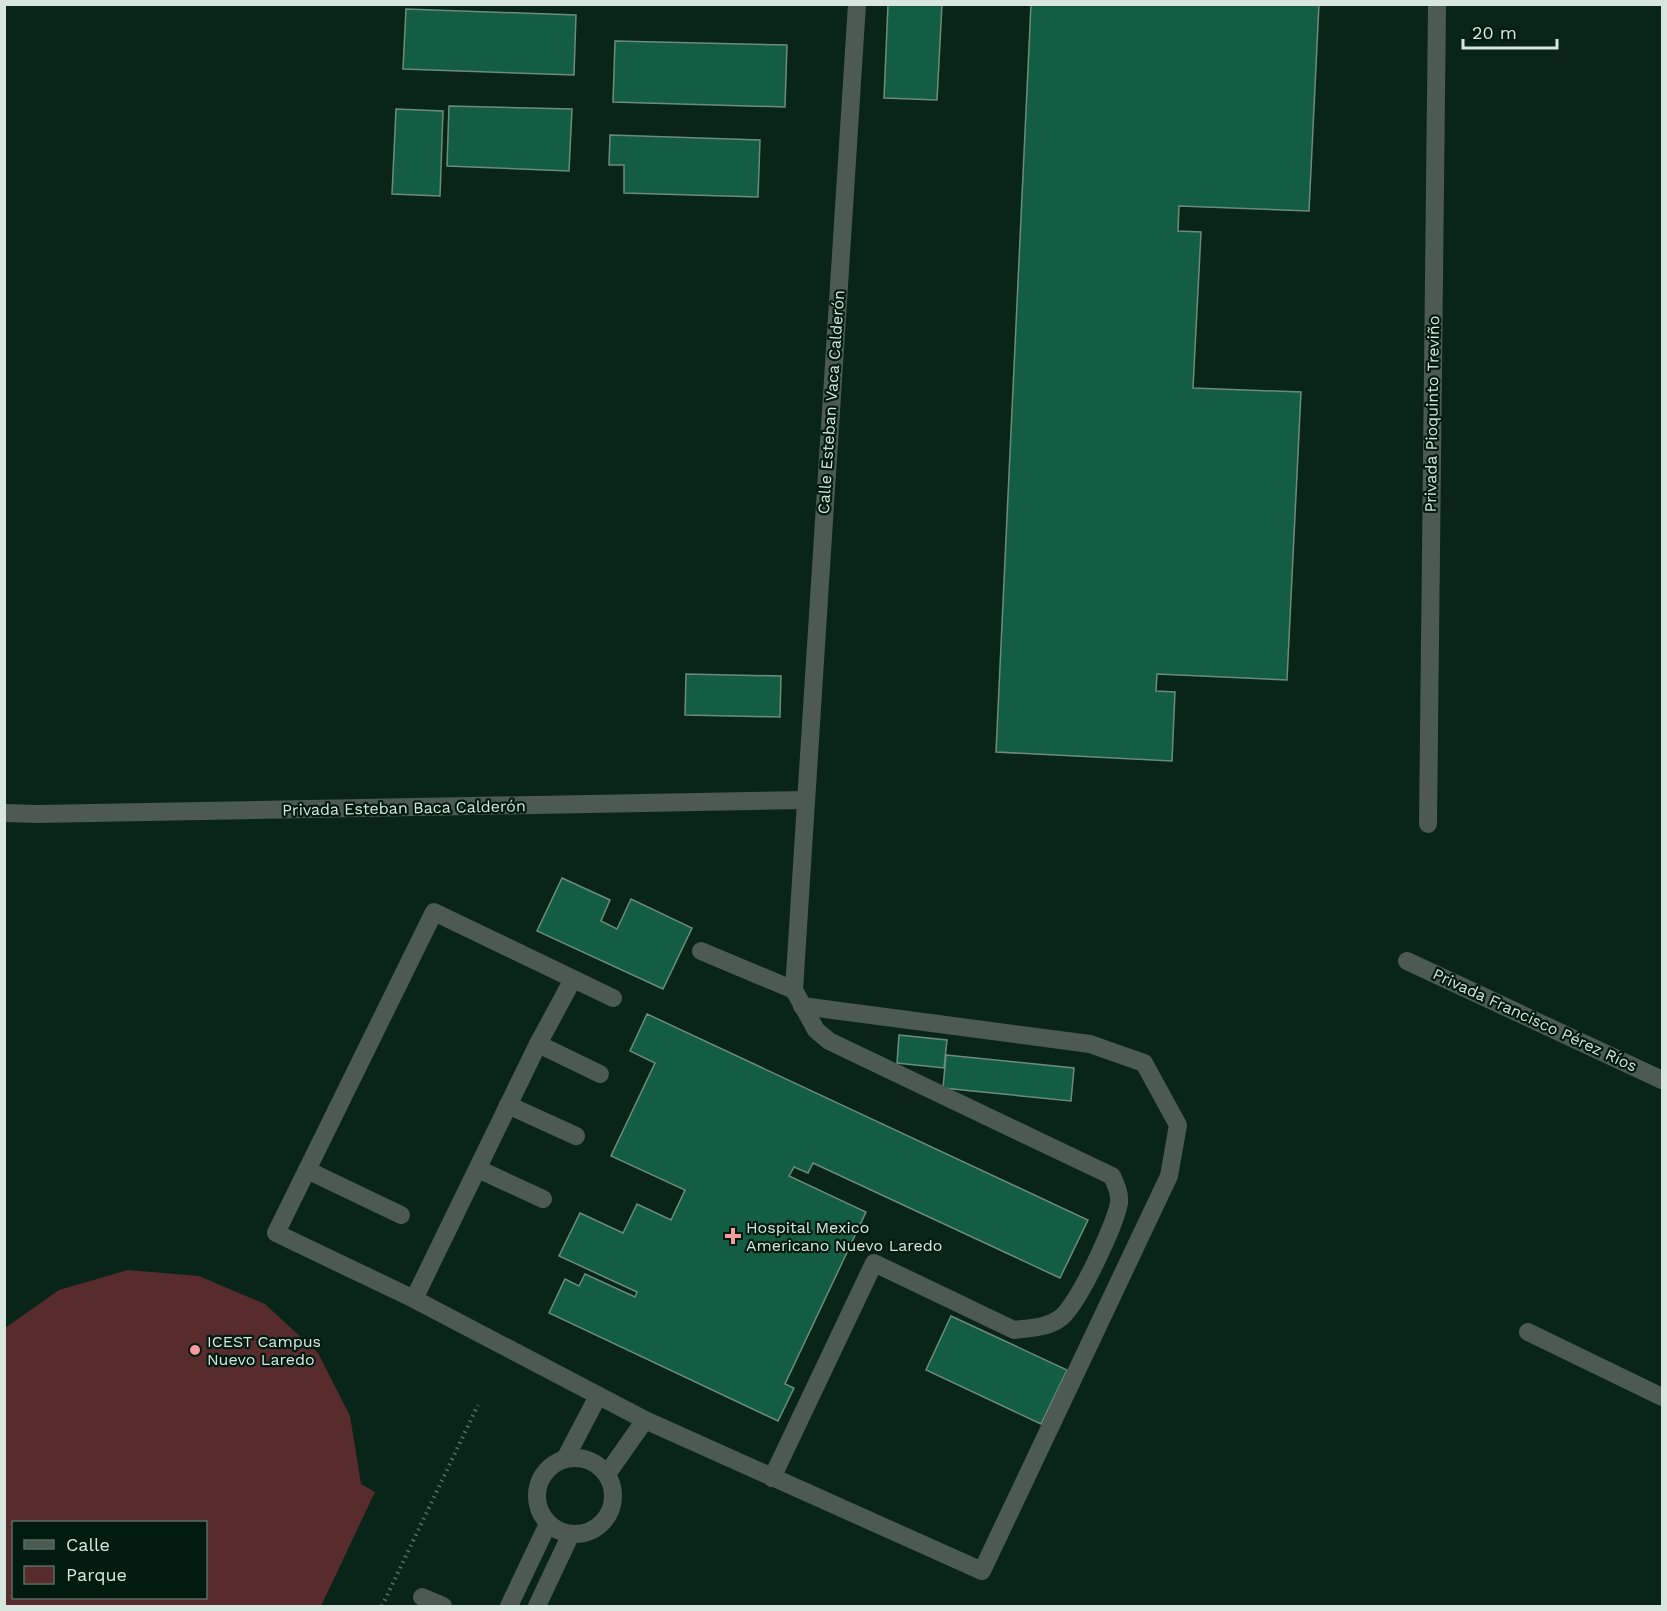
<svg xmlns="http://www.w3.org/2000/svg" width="1667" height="1611" viewBox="0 0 1667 1611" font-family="'Work Sans',sans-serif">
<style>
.green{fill:#582b2c;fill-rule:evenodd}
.building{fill:#145d45;stroke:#6d8b7d;stroke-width:1.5}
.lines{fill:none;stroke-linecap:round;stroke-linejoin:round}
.path{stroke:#587066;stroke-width:4;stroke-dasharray:1.5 4.5;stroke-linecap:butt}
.minor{stroke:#4d5953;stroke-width:18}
.poi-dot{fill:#f59b9c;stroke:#011b11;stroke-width:2}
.labels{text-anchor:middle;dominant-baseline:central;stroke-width:4.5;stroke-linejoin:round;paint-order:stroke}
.street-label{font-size:16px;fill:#d7e7df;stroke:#011b11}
.poi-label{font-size:16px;fill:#d7e7df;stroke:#011b11;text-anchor:start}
</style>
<rect width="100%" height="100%" fill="#09251a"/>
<!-- green -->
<path class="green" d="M128,1270L199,1276L265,1304L318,1353L350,1416L361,1484L375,1492L321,1606H5V1328L59,1290ZM14,1522H206V1598H14Z"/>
<!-- building -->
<g class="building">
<path d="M888,4H942L937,100L884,98Z"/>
<path d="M1031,4H1319L1309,211L1179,206L1178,231L1201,232L1193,388L1301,392L1287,680L1157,674L1156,691L1175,692L1172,761L996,752Z"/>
<path d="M406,9L576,15L574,75L403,69Z"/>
<path d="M615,41L787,45L785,107L613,102Z"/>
<path d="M449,106L572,109L569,171L447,166Z"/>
<path d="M396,109L443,111L440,196L392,194Z"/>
<path d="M610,135L760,140L758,197L624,193V165H609Z"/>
<path d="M686,674L781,676L780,717L685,715Z"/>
<path d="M562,878L610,900L601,921L617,929L631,899L692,928L663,989L537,931Z"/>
<path d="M647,1014L1088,1220L1060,1278L813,1163L808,1173L794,1167L789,1176L866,1212L785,1384L794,1388L778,1421L549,1313L565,1279L579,1286L585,1274L635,1297L637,1292L559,1256L580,1213L623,1233L637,1204L671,1220L685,1190L611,1156L655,1063L630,1051Z"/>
<path d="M899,1035L947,1040L944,1068L897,1063Z"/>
<path d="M946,1055L1074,1068L1071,1101L943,1088Z"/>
<path d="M951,1316L1067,1370L1041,1424L926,1370Z"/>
</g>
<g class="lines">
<!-- path -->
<path class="path" d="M382,1606L478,1405"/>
<!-- minor -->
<g class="minor">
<path d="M4,813L37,814L804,800"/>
<path d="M1428,824L1437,4"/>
<path d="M701,951L794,990"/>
<path d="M1407,961L1662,1080"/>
<path d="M573,979L538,1044L414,1299L645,1420L982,1571L1169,1176L1178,1125L1144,1063L1090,1044L802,1006"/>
<path d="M538,1044L600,1074"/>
<path d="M508,1105L576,1136"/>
<path d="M478,1169L543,1199"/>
<path d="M307,1170L401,1215"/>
<path d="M414,1299L276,1233L434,912L613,998"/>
<path d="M1528,1332L1662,1397"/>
<circle cx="575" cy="1496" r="38"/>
<path d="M565,1459L598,1396"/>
<path d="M607,1474L645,1420"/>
<path d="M772,1478L874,1263L1014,1330C1030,1328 1046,1328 1059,1319C1077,1308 1115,1225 1119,1203C1120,1193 1116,1185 1112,1176L829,1041L816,1030L794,990L857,4"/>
<path d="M422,1597L443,1606"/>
<path d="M509,1606L548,1524"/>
<path d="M537,1606L571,1534"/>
</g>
</g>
<!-- markers -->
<g class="poi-dot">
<path d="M730 1227h6v6h6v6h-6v6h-6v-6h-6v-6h6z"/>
<circle cx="195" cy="1350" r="6"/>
</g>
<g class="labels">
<!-- street labels -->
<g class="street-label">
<text transform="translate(831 402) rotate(-86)">Calle Esteban Vaca Calderón</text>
<text transform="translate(1432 414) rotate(-89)">Privada Pioquinto Treviño</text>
<text transform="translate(404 808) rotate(-1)">Privada Esteban Baca Calderón</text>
<text transform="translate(1535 1020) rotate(25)">Privada Francisco Pérez Ríos</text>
</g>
<!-- poi labels -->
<g class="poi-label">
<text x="746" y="1227">Hospital Mexico<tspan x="746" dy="18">Americano Nuevo Laredo</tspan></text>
<text x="207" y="1341">ICEST Campus<tspan x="207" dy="18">Nuevo Laredo</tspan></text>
</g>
</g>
<!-- border -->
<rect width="1667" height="1611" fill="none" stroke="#d7e7df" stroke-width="12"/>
<!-- legend -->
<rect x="12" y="1521" width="195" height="78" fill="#011b11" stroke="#576d63" stroke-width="1.5"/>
<rect x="24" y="1540" width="30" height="9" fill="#4d5953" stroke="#576d63" stroke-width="1.5"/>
<text x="66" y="1551" font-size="18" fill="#d7e7df">Calle</text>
<rect x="24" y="1566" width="30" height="18" fill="#582b2c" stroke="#576d63" stroke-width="1.5"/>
<text x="66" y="1581" font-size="18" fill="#d7e7df">Parque</text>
<!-- scale -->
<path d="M1463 39v9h94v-9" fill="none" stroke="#d7e7df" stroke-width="3"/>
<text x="1472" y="39" font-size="18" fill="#d7e7df" stroke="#011b11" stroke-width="4.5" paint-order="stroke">20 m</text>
</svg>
